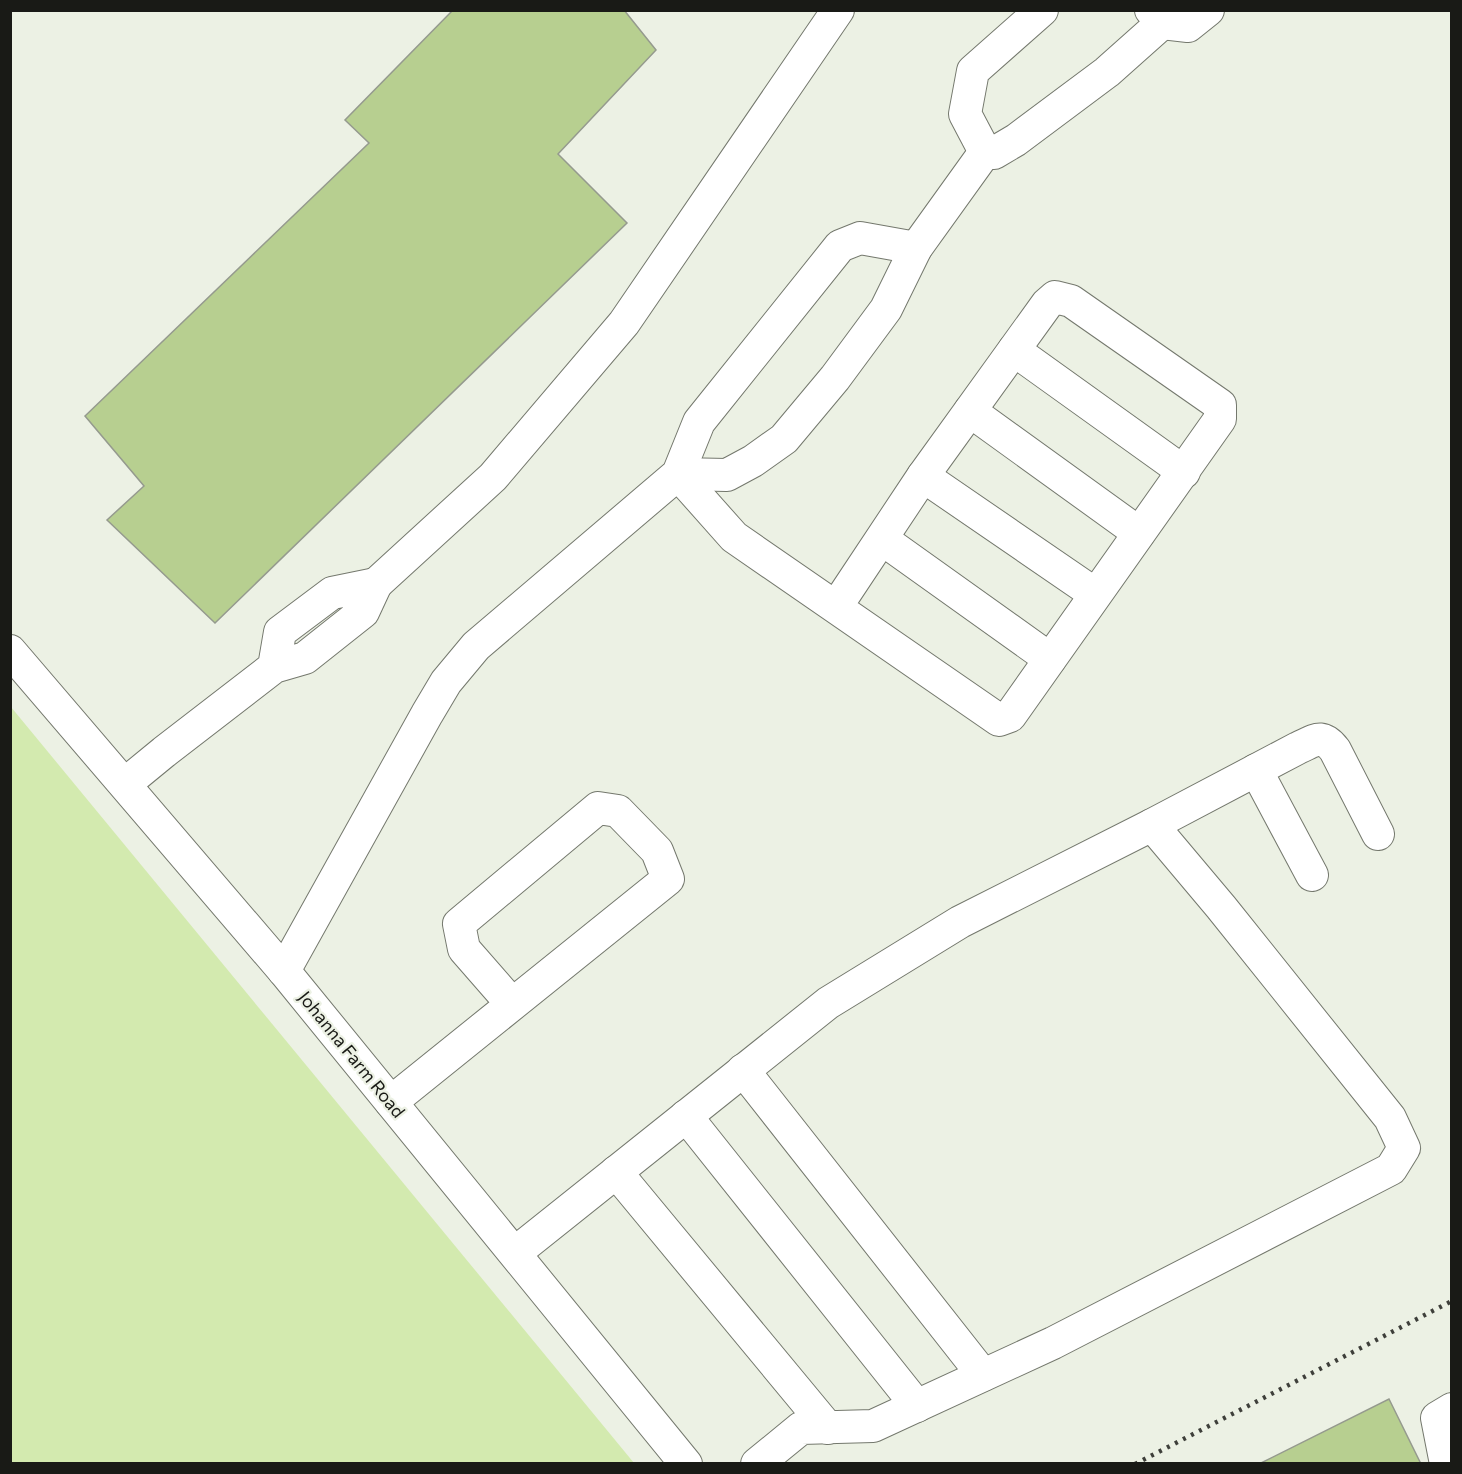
<svg xmlns="http://www.w3.org/2000/svg" width="1462" height="1474" viewBox="0 0 1462 1474" font-family="Commissioner,sans-serif">
<style>
.green{fill:#d3eaaf}
.building{fill:#b7cf90;stroke:#959a8e;stroke-width:1.5}
.lines{fill:none;stroke-linecap:round;stroke-linejoin:round}
.minor-casing{stroke:#74786d;stroke-width:34}
.minor{stroke:#fff;stroke-width:32}
.rail{stroke:#3e3f3a;stroke-width:4.5;stroke-dasharray:3 6;stroke-linecap:butt}
.labels{text-anchor:middle;dominant-baseline:central;stroke-width:4.5;stroke-linejoin:round;paint-order:stroke}
.street-label{font-size:18px;fill:#191a16;stroke:#ecf1e4}
</style>
<rect width="100%" height="100%" fill="#ecf1e4"/>
<!-- green -->
<path class="green" d="M10,707H11L634,1463H11Z"/>
<!-- building -->
<g class="building">
<path d="M453,10H624L656,50L558,154L627,223L215,623L107,520L144,486L85,416L369,143L345,120Z"/>
<path d="M1389,1399L1421,1464H1259Z"/>
</g>
<g class="lines">
<defs>
<g id="minor">
<path d="M1151,10L1162,23L1188,26L1208,10"/>
<path d="M985,152L994,153L1016,140L1107,72L1162,23"/>
<path d="M985,152L965,114L973,71L1042,10"/>
<path d="M1014,350L1184,472"/>
<path d="M970,411L1139,533"/>
<path d="M678,474L734,537L999,720L1010,716L1220,419V405L1071,301L1055,297L1047,304L923,476L836,607"/>
<path d="M678,474L727,475L753,461L784,439L835,378L886,309L916,248L985,152"/>
<path d="M923,476L1095,594"/>
<path d="M882,539L1050,659"/>
<path d="M376,584L493,477L624,323L838,10"/>
<path d="M10,651L284,971L686,1464"/>
<path d="M1256,770L1312,875"/>
<path d="M125,784L164,752L274,667L305,658L363,612L376,584L332,593L280,632L274,667"/>
<path d="M1152,825L1298,748C1316,740 1322,733 1335,750L1378,834"/>
<path d="M284,971L427,714L446,682L476,646L678,474L699,422L840,246L860,238L916,248"/>
<path d="M743,1070L983,1375"/>
<path d="M391,1102L668,879L657,851L618,811L598,808L459,924L464,949L512,1004"/>
<path d="M686,1116L917,1406"/>
<path d="M616,1172L828,1428"/>
<path d="M515,1253L828,1003L960,922L1152,825L1221,907L1390,1118L1404,1148L1391,1169L1053,1343L873,1426L801,1428L757,1464"/>
<path d="M1446,1464L1437,1418L1452,1409"/>
</g>
</defs>
<!-- minor casing -->
<use href="#minor" class="minor-casing"/>
<!-- minor -->
<use href="#minor" class="minor"/>
<!-- rail -->
<path class="rail" d="M1135,1464L1452,1301"/>
</g>
<g class="labels">
<!-- street labels -->
<g class="street-label">
<text transform="translate(352 1054) rotate(51)">Johanna Farm Road</text>
</g>
</g>
<!-- border -->
<rect width="1462" height="1474" fill="none" stroke="#191a16" stroke-width="24"/>
</svg>
